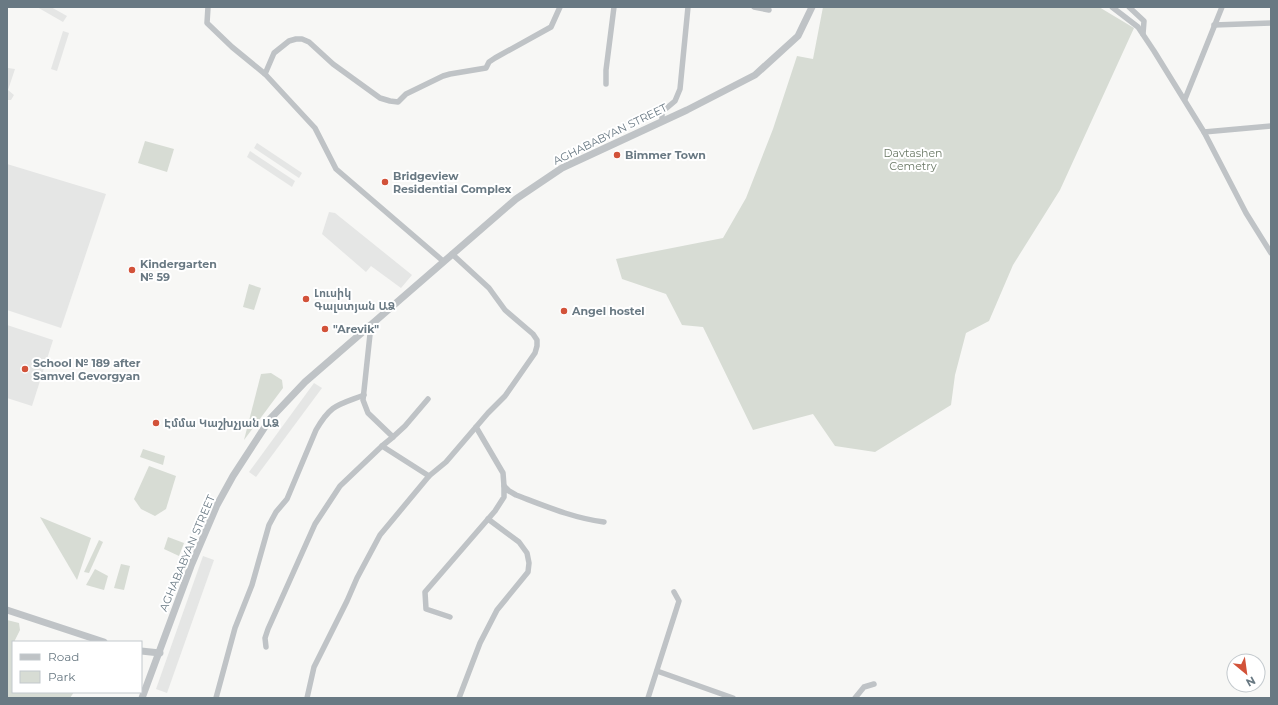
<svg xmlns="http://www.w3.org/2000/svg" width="1278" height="705" viewBox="0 0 1278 705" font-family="Montserrat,'Noto Sans Armenian',sans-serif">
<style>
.built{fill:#e5e6e5}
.green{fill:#d7dcd4}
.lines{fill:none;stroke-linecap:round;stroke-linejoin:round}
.minor{stroke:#bfc3c6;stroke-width:5.5}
.tertiary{stroke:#bfc3c6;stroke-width:7}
.poi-dot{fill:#d25239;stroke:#fff;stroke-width:1.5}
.labels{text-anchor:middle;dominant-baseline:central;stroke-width:4;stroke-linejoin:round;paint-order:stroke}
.street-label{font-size:11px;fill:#697983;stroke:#fff}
.park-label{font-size:11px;fill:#6c7a67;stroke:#fff}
.poi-label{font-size:11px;font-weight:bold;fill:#697983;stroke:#fff;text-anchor:start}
</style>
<rect width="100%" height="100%" fill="#f7f7f5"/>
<!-- built -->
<g class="built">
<path d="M37,7H51L67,16L63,22Z"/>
<path d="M63,31L69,33L57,71L51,69Z"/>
<path d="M8,68L15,69L8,90L14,95L11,100H7V73Z"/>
<path d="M257,143L302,173L299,178L254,148Z"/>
<path d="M250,151L295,181L292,187L247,157Z"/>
<path d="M7,164L106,194L61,328L7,310Z"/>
<path d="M329,212L335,213L412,275L401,288L371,266L366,272L322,234Z"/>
<path d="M7,325L53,340L32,406L7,398Z"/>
<path d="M314,383L322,388L256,477L249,472Z"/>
<path d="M203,556L214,560L167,693L156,689Z"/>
</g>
<!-- green -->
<g class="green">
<path d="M823,7H1099L1134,28L1060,190L1013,265L989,321L966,333L955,375L951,405L875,452L835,446L813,414L753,430L703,327L682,325L666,294L622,279L616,259L723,238L746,198L773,129L797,56L813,59Z"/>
<path d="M145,141L174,149L167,172L138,163Z"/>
<path d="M249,284L261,288L254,310L243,307Z"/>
<path d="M271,373L282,380L283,388L244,440L261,374Z"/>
<path d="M143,449L165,456L163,465L140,457Z"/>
<path d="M149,466L176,476L166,509L155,516L141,509L134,499Z"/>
<path d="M40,517L91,538L77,580Z"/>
<path d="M168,537L184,543L179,556L164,549Z"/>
<path d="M99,540L103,542L89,573L84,572Z"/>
<path d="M121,564L130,566L124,590L114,588Z"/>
<path d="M95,569L108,576L104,590L86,585Z"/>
<path d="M7,620L19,623L20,630L14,642H13L12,647L13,649V692H74L70,698H7Z"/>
</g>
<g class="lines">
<!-- minor -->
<g class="minor">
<path d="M208,7L207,23L232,47L265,74L315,128L336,169L443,261"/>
<path d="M754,7L769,10"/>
<path d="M1112,7L1138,27L1154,51L1204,132L1246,213L1271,253"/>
<path d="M1129,7L1144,21L1143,34"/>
<path d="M1214,25L1271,23"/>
<path d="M265,74L274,53L289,41L296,39H302L309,42L333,64L380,98L390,101L398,102L406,94L443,76L450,74L486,68L489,62L495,58L551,27L560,7"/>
<path d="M606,84V70L614,7"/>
<path d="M1185,99L1222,7"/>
<path d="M662,121V112L675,101L680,89L688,7"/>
<path d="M1204,132L1271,126"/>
<path d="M371,325L363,400L368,413L393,437L382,446L429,476"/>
<path d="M476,427L503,473L504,486"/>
<path d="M393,437L405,426L428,399"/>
<path d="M450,617L426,609L425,592L495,511L504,497V486L509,491L516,495C545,506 573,518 604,522"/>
<path d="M266,647L265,638L268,629L315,524L340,486L382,446"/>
<path d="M657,671L733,698"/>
<path d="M216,698L235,628L252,585L269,525L276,512L287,499L316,430C331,404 338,405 364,395"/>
<path d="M307,698L314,667L347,601L357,578L380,535L429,476L446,462L488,413L505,396L535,353L537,346V340L533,334L505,310L489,288L452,254"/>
<path d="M459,698L480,643L497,610L528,572L529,563L527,553L519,542L488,519"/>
<path d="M648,698L679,601L674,592"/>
<path d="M855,698L864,687L874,684"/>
</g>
<!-- tertiary -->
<g class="tertiary">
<path d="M7,610L104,642"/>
<path d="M141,651L160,653"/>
<path d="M142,698L191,566L217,505L233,476L270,419L305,382L516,199L562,168L687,110L755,75L798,36L812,7"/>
</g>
</g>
<!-- markers -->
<g class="poi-dot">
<circle cx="617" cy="155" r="4"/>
<circle cx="385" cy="182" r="4"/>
<circle cx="132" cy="270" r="4"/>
<circle cx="306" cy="299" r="4"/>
<circle cx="564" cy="311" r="4"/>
<circle cx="325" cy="329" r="4"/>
<circle cx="25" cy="369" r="4"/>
<circle cx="156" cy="423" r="4"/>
</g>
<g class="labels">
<!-- street labels -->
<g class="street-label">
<text transform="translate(610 134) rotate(-26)">AGHABABYAN STREET</text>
<text transform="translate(187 553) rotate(-67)">AGHABABYAN STREET</text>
</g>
<!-- park labels -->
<g class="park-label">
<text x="913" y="153">Davtashen<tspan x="913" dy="13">Cemetry</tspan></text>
</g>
<!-- poi labels -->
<g class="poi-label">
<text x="625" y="155">Bimmer Town</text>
<text x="393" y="176">Bridgeview<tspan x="393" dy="13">Residential Complex</tspan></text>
<text x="140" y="264">Kindergarten<tspan x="140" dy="13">№ 59</tspan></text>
<text x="314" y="293">Լուսիկ<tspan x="314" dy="13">Գալստյան ԱՁ</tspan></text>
<text x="572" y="311">Angel hostel</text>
<text x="333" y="329">"Arevik"</text>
<text x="33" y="363">School № 189 after<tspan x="33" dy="13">Samvel Gevorgyan</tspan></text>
<text x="164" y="423">Էմմա Կաշխչյան ԱՁ</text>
</g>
</g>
<!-- border -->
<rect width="1278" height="705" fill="none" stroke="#697983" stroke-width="16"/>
<!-- legend -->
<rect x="12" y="641" width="130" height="52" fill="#ffffff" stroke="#c3c9cd"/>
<rect x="20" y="654" width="20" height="6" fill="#bfc3c6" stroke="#c3c9cd"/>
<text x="48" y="661" font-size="12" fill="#697983">Road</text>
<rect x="20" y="671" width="20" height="12" fill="#d7dcd4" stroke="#c3c9cd"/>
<text x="48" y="681" font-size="12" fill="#697983">Park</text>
<!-- north arrow -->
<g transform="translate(1246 673) rotate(151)"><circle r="19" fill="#ffffff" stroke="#c3c9cd"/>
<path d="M0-3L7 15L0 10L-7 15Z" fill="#d25239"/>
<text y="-6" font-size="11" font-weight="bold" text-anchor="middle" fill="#697983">N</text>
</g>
</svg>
